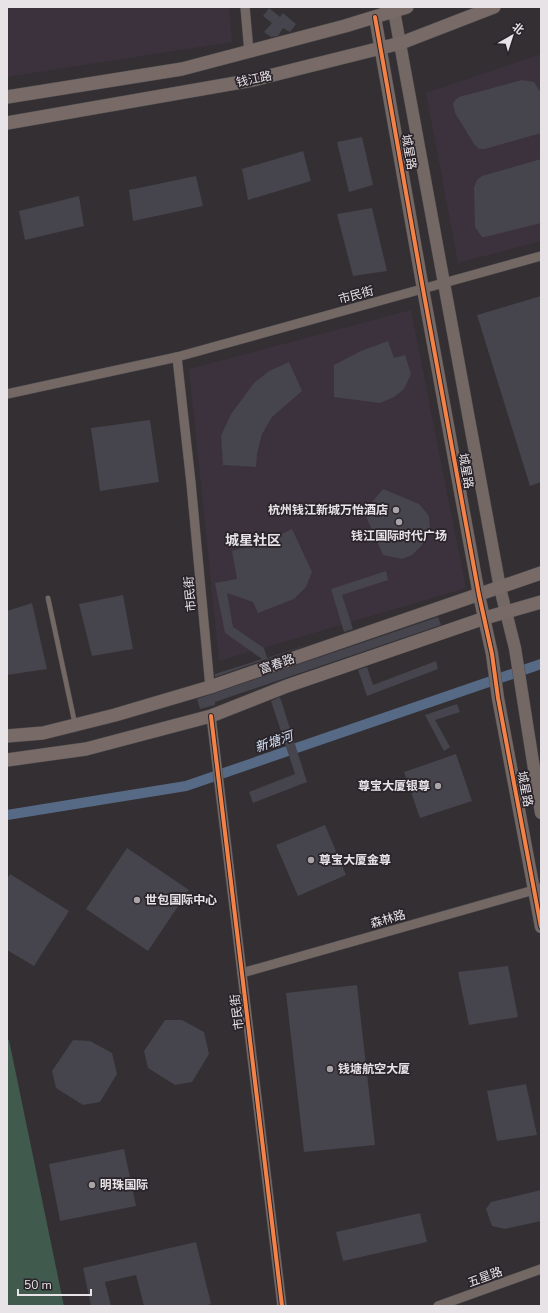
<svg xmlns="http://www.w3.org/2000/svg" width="548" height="1313" viewBox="0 0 548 1313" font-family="'Nunito Sans','Noto Sans SC',sans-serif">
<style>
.built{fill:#3c323d}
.green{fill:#405a4d}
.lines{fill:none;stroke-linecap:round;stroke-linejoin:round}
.canal{stroke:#566a86;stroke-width:10}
.building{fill:#46444c}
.service-casing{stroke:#4f4d4f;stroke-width:5.5}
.minor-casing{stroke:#4f4d4f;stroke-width:10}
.tertiary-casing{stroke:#4f4d4f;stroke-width:13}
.secondary-casing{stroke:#4f4d4f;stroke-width:14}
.service{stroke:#746865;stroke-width:4.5}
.minor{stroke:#746865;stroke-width:9}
.tertiary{stroke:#746865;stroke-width:12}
.secondary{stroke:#776a67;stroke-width:13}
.cycleway-casing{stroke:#2a242a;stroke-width:6}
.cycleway{stroke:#f48246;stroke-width:4}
.poi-dot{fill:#a8a4a8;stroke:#2a242a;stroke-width:1.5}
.labels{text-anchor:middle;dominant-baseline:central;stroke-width:3.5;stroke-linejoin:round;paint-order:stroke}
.street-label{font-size:12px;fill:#e7e3e7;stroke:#2a242a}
.poi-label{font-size:12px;font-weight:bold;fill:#e7e3e7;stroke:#2a242a;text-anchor:start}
.water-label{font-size:13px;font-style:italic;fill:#d0e0f5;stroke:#2a242a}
.quarter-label{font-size:14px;font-weight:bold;fill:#e7e3e7;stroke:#2a242a}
</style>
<rect width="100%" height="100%" fill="#332f33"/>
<!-- built -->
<g class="built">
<path d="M7,7H229L232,42L7,77Z"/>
<path d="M541,54V241L458,263L426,93Z"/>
<path d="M411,310L466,588L219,661L189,369Z"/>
</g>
<!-- green -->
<path class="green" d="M7,1040H9L64,1306H7Z"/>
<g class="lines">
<!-- canal -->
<path class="canal" d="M7,815L186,786L541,664"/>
</g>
<!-- building -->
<g class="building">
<path d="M269,8L280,17L283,13L296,24L290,32L283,28L278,36L271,37L264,32L272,23L263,16Z"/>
<path d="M522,80L534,82L541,93V133L485,149H479L474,144L455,113L453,104L455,100L459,97Z"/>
<path d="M362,137L373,185L349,192L337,142Z"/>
<path d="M303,151L311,181L248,200L242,169Z"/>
<path d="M541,159V223L485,237H482L475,227L474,187L477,180L482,176Z"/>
<path d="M196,176L203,206L133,221L129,190Z"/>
<path d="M79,196L84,226L25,240L19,211Z"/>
<path d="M372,208L387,271L353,276L337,214Z"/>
<path d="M541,296V482L530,486L477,315Z"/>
<path d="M388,341L394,358L405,355L411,374L404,389L394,397L380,403L334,397V365L361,351Z"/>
<path d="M289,362L302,391L272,417L262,434L257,454L256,467L223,465L221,436L231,414L254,383L269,371Z"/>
<path d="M150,420L159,482L100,491L91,428Z"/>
<path d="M383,489L419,504L429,516L430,529L422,545L412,555L402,559L383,555L364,512Z"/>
<path d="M292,529L312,572L306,587L294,599L258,613L253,602L227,593L233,627L264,648L267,658L319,641L215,677V674L262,659L225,633L215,583L237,579L232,551L265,542Z"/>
<path d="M386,571L388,580L342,595L353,629L344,632L331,589Z"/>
<path d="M123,595L133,649L92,656L79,604Z"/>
<path d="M32,603L47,669L7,675V611Z"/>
<path d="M438,617L441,625L215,702V705L200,709L197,699Z"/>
<path d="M436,661L438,669L367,696L358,670L367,667L373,685Z"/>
<path d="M280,697L307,782L253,803L249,792L295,774L271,701Z"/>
<path d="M457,704L460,712L435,720L450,747L444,751L425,715Z"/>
<path d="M456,754L472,801L420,818L404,772Z"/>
<path d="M325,825L346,875L298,896L276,845Z"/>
<path d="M127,848L189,890L148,951L86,909Z"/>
<path d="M10,874L69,911L34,966L7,950V879Z"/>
<path d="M508,966L518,1017L469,1025L458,972Z"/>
<path d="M357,985L375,1145L304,1152L286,993Z"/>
<path d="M165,1020H182L204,1032L209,1054L192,1082L175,1085L148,1068L144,1051Z"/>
<path d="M73,1040L90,1041L112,1053L117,1074L100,1102L83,1105L56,1088L52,1071Z"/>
<path d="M526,1084L537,1135L497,1141L487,1091Z"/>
<path d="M124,1149L136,1206L60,1221L49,1164Z"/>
<path d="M541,1190V1221L505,1229L492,1226L486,1209L491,1202Z"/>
<path d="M420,1213L427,1242L343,1261L336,1232Z"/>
<path d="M196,1242L211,1304L204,1306H144L136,1275L105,1282L111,1306H91L83,1268Z"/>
</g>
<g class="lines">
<defs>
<path id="service" d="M48,598L75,724"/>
<g id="minor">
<path d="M245,7L249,52"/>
<path d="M177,357L191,483L210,687"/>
<path d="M7,394L177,357L541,256"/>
<path d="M211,716L282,1306"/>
<path d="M242,973L541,888"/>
<path d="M438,1306L541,1269"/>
</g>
<g id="tertiary">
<path d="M394,11L500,588L515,648L541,813"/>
<path d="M375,17L423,289L479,595L492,654L498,698L541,927"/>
</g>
<g id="secondary">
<path d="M7,97L182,69L345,26L407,7"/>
<path d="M7,123L253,80L401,43L494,7"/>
<path d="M7,736L43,733L115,715L210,687L541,573"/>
<path d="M7,760L86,749L211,716L287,686L485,618L541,602"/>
</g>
</defs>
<!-- service casing -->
<use href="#service" class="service-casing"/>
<!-- minor casing -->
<use href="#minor" class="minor-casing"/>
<!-- tertiary casing -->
<use href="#tertiary" class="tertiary-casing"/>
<!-- secondary casing -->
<use href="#secondary" class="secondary-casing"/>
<!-- service -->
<use href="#service" class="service"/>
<!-- minor -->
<use href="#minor" class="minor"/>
<!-- tertiary -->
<use href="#tertiary" class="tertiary"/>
<!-- secondary -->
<use href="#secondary" class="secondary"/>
<defs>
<g id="cycleway">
<path d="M375,17L423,289L479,595L492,654L498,698L541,927"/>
<path d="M211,716L282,1306"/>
</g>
</defs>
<!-- cycleway casing -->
<use href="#cycleway" class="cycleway-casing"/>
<!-- cycleway -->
<use href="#cycleway" class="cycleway"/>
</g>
<!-- markers -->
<g class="poi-dot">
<circle cx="396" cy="510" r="4"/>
<circle cx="399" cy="522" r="4"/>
<circle cx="438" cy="786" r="4"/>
<circle cx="311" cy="860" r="4"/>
<circle cx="137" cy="900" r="4"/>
<circle cx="330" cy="1069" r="4"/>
<circle cx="92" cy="1185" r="4"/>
</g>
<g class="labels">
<!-- street labels -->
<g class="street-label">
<text transform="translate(254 79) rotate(-12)">钱江路</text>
<text transform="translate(409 152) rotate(80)">城星路</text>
<text transform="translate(356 295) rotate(-15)">市民街</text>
<text transform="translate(466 471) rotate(80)">城星路</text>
<text transform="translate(190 594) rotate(-95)">市民街</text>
<text transform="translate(277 664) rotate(-19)">富春路</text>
<text transform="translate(525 789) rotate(79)">城星路</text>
<text transform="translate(388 919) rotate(-16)">森林路</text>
<text transform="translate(237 1012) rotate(-97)">市民街</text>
<text transform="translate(485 1277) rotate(-20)">五星路</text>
</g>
<!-- poi labels -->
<g class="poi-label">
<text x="388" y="510" text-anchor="end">杭州钱江新城万怡酒店</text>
<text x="399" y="536" text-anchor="middle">钱江国际时代广场</text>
<text x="430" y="786" text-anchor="end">尊宝大厦银尊</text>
<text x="319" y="860">尊宝大厦金尊</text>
<text x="145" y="900">世包国际中心</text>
<text x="338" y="1069">钱塘航空大厦</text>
<text x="100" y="1185">明珠国际</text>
</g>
<!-- water labels -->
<g class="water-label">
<text transform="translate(274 742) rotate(-19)">新塘河</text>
</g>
<!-- quarter labels -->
<g class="quarter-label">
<text x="253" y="540">城星社区</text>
</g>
</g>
<!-- border -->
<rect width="548" height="1313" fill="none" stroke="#e7e3e7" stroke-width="16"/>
<!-- north arrow -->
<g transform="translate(512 36) rotate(39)" stroke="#2a242a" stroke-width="3" paint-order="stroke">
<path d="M0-3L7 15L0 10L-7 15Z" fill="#e7e3e7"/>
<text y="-6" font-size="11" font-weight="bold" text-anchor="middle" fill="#e7e3e7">北</text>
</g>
<!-- scale -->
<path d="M18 1289v6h73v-6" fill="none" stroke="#e7e3e7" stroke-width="2"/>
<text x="24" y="1289" font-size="12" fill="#e7e3e7" stroke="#2a242a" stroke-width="3" paint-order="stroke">50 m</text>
</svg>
